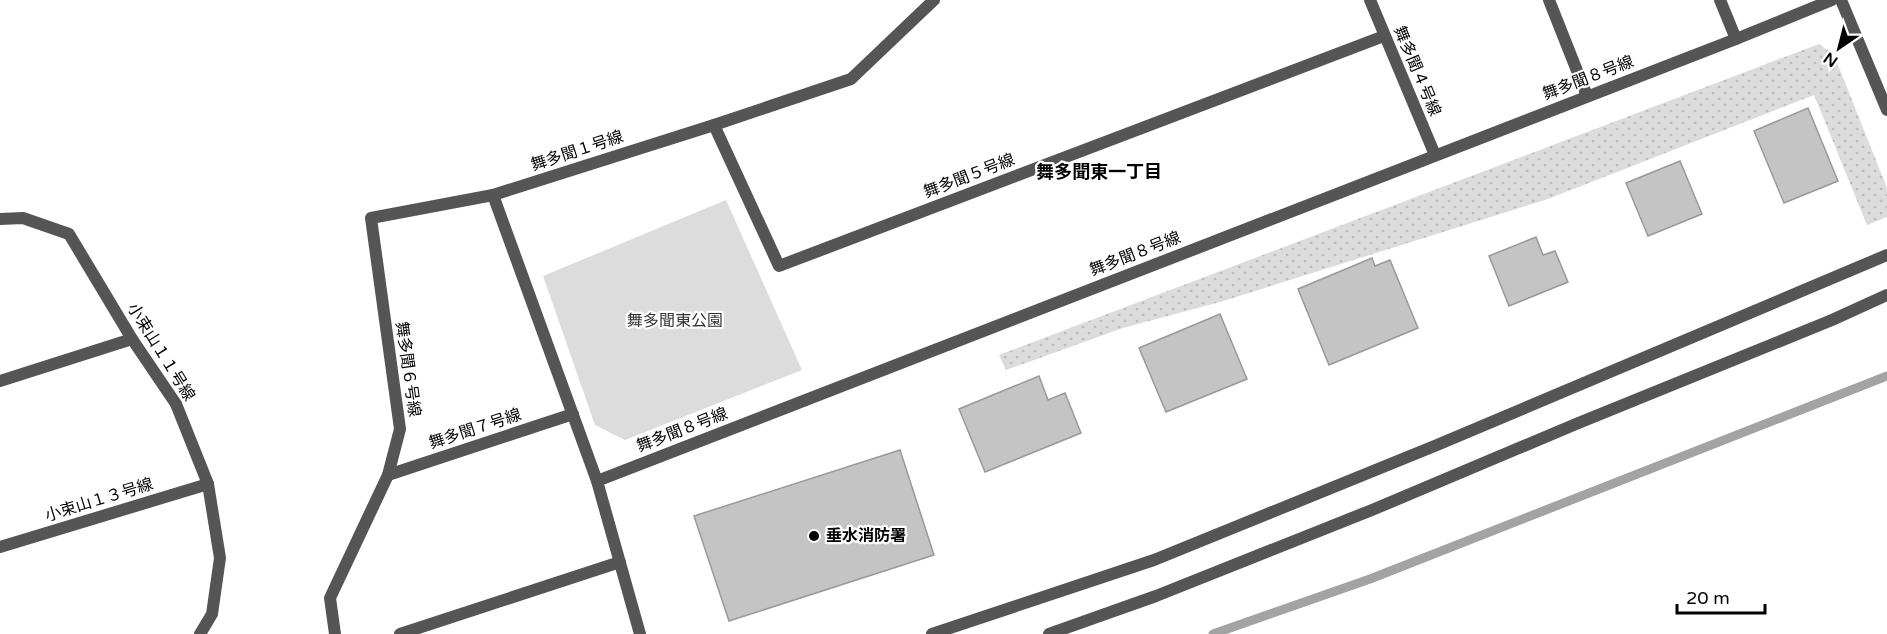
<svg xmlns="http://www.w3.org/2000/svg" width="1887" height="634" viewBox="0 0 1887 634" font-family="'Varela Round','Noto Sans JP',sans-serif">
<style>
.grass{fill:url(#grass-dots)}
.green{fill:#dcdcdc}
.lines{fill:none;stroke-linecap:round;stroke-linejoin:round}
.stream{stroke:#a3a3a3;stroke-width:9}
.building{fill:#c4c4c4;stroke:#999;stroke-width:1.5}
.minor{stroke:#555;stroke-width:12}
.tertiary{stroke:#555;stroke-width:12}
.poi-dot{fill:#000;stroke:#fff;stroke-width:2}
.labels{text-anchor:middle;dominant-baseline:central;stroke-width:4.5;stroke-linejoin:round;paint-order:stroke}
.street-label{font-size:16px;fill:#000;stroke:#fff}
.park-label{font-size:16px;fill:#333;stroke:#fff}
.poi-label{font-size:16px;font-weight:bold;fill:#000;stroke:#fff;text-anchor:start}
.neighbourhood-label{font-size:18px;font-weight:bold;fill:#000;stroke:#fff}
</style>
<defs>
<pattern id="grass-dots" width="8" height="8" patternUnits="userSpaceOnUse" patternTransform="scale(1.5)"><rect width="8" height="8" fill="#dcdcdc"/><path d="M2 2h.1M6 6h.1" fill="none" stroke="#bbb" stroke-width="1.8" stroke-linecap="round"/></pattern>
</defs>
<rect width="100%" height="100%" fill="#fff"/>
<!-- grass -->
<path class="grass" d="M1819,44L1834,55L1887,188V217L1867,225L1814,95L1548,199L1220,302L1123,328L1006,370L999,355Z"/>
<!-- green -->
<path class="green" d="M726,200L802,370L625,440L595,425L543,276Z"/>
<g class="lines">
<!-- stream -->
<path class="stream" d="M1213,634L1370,579L1887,376"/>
</g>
<!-- building -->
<g class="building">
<path d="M1808,108L1838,181L1784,203L1754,131Z"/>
<path d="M1680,161L1702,214L1648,236L1626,183Z"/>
<path d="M1536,237L1543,255L1555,251L1568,282L1509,306L1489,256Z"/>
<path d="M1372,258L1375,266L1390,260L1418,328L1329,365L1298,289Z"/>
<path d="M1220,314L1247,379L1166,412L1139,348Z"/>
<path d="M1039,376L1048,400L1065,393L1081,433L985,472L959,409Z"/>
<path d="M900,450L934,555L729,621L694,516Z"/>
</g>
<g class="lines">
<!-- minor -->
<g class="minor">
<path d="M1370,0L1435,155"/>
<path d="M1549,0L1587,96"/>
<path d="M1720,0L1736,39"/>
<path d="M714,125L779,266L1384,36"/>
<path d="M0,219L23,218L69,234L132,339L176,404L208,484L220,558L212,614L200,634"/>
<path d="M0,381L132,339"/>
<path d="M388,475L573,414"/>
<path d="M597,481L493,195L714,125L851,79L934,0"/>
<path d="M0,547L208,484"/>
<path d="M335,634L330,598L388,475L400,429L371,218L493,195"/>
<path d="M400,634L620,562"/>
</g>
<!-- tertiary -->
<g class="tertiary">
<path d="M1841,0L1887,110"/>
<path d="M640,634L597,481L1736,39L1832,0"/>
<path d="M932,634L1154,560L1437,445L1887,255"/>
<path d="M1049,634L1156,596L1372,510L1576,424L1832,320L1887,295"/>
</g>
</g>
<!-- markers -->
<circle class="poi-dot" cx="814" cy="536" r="6"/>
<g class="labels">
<!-- street labels -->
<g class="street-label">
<text transform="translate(1417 71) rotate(67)">舞多聞４号線</text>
<text transform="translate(1588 78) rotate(-21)">舞多聞８号線</text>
<text transform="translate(577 151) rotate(-18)">舞多聞１号線</text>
<text transform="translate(969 176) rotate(-21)">舞多聞５号線</text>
<text transform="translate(1135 254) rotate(-21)">舞多聞８号線</text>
<text transform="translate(161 352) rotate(58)">小束山１１号線</text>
<text transform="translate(408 369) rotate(82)">舞多聞６号線</text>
<text transform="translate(475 429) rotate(-18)">舞多聞７号線</text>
<text transform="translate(682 430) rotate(-21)">舞多聞８号線</text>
<text transform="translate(99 500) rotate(-17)">小束山１３号線</text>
</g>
<!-- park labels -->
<g class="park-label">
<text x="675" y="321">舞多聞東公園</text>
</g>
<!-- poi labels -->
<g class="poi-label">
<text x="826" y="536">垂水消防署</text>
</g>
<!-- neighbourhood labels -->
<g class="neighbourhood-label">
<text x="1099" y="172">舞多聞東一丁目</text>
</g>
</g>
<!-- north arrow -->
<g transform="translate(1839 48) rotate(215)" stroke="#ffffff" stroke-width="4.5" paint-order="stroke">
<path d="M0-4.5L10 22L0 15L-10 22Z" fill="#000000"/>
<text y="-9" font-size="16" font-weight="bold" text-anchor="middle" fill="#000000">N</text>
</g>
<!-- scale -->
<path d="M1677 604v9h88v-9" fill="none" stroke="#000000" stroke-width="3"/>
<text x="1686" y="604" font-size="18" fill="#000000" stroke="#ffffff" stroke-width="4.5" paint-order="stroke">20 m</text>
</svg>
